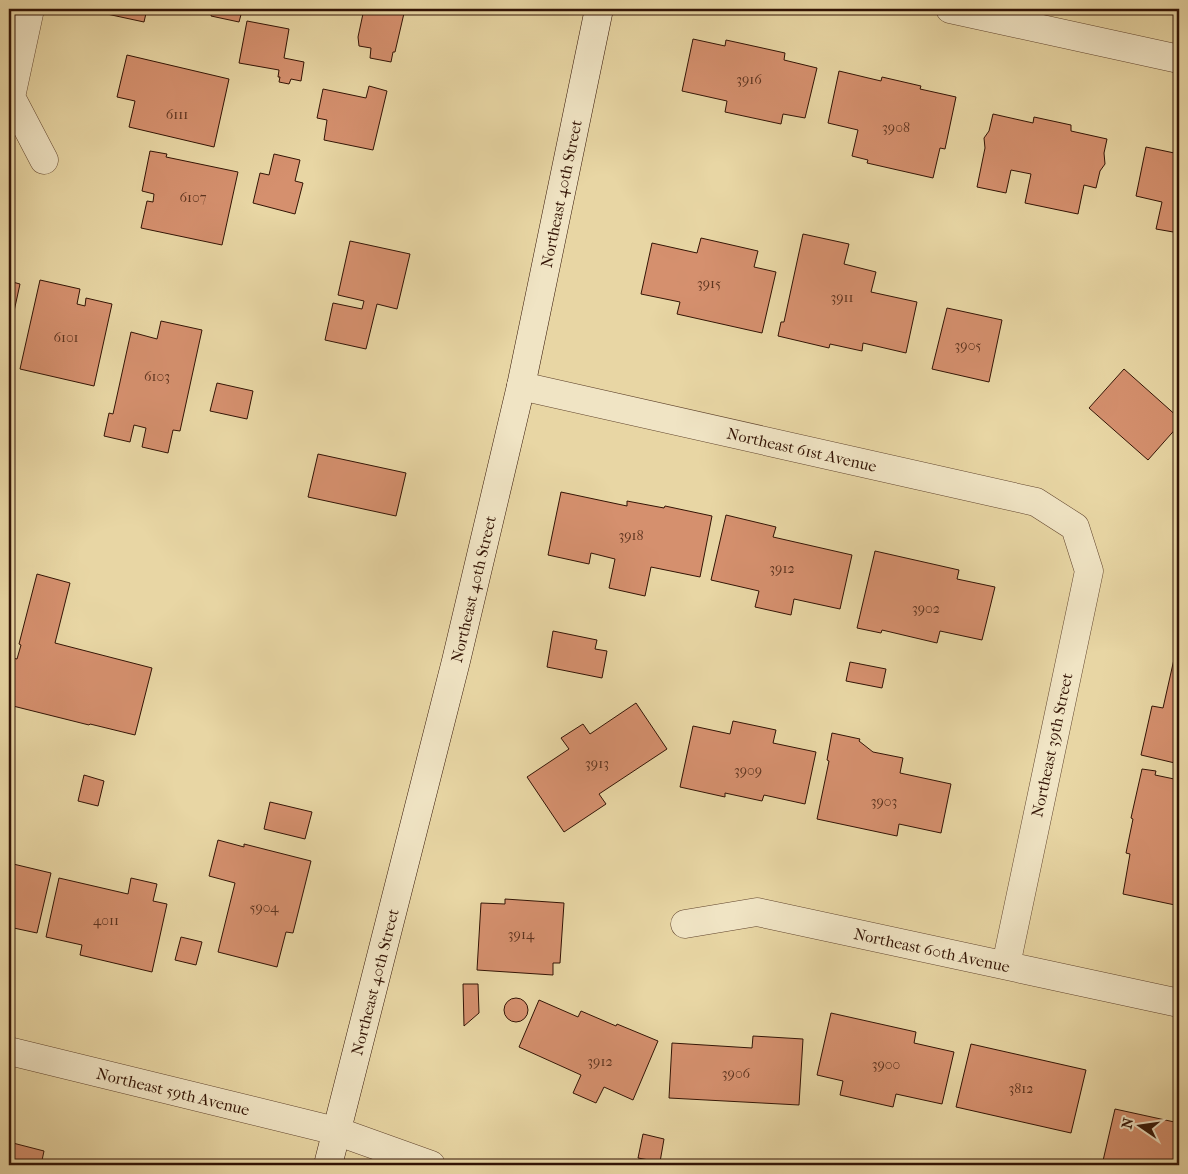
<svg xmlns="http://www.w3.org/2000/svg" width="1188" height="1174" viewBox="0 0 1188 1174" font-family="'IM FELL French Canon',serif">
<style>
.building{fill:#d5906e;stroke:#331405}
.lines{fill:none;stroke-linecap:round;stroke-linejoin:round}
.street-casing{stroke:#60442d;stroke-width:29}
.secondary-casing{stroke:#331405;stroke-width:29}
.street{stroke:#f0e4c4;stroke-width:28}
.secondary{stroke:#f0e4c4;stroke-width:28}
.labels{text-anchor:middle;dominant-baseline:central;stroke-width:4;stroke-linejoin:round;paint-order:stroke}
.number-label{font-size:14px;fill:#5c331f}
.street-label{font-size:16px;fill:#331405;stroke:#f0e4c4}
</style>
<rect width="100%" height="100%" fill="#e8d6a4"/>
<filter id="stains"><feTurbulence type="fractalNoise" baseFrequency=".004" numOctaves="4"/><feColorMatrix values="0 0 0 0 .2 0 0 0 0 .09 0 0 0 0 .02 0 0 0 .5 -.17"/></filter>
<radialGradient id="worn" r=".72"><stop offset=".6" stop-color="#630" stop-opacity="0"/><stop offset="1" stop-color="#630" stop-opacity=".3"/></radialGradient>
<!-- building -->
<g class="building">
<path d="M93,9H147L144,22L93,11Z"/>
<path d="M212,9H257L256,14L242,11L239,22L211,16Z"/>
<path d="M364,9H405L395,52H393L391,62L370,58L371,48L359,46L358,37Z"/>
<path d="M247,21L289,29L284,58L304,62L301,81L291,79L289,84L279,82L280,77H278L279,70L239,63Z"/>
<path d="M693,39L725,46L726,40L785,53L784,60L817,68L805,118L783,114L781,124L725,112L727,101L682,91Z"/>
<path d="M127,55L229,79L214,147L129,127L135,101L117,97Z"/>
<path d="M839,71L881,81L882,77L921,86L920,89L956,97L945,149L940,148L933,178L867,163L868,160L852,156L858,130L828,123Z"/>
<path d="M369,86L387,91L373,150L324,140L327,120L317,118L323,89L366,98Z"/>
<path d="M993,114L1033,123L1034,117L1071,125V131L1107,139L1104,153L1105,164L1100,171L1096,188L1084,185L1078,214L1025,203L1031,174L1011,170L1006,193L977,187L985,148L984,138L989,131Z"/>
<path d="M1146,147L1179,154V233L1156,229L1162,202L1136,196Z"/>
<path d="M150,151L167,154L166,157L238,172L222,245L141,228L147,201L153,202L154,194L142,191Z"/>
<path d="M274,154L300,160L295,181L303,183L295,214L253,203L260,173L269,175Z"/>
<path d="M803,234L849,244L844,264L876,272L871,292L917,302L906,353L863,343L862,351L830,344L829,348L778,336L781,322H784Z"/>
<path d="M701,238L758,251L754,267L776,272L762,333L677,314L680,302L641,294L652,243L697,253Z"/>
<path d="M350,241L410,254L397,309L377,304L366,349L325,340L333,303L362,309L364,301L338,295Z"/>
<path d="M40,280L80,289L77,304L85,306L86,298L112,304L94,386L20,369Z"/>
<path d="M9,281L20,284L11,325H9Z"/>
<path d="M947,308L1002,320L989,382L932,369Z"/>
<path d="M161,321L202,330L180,431L173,430L168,453L142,447L146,428L134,425L130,442L104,436L109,413L113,414L131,332L157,339Z"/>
<path d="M1124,369L1179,418V425L1148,460L1089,408Z"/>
<path d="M217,383L253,391L247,419L210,411Z"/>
<path d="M318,454L406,473L396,516L308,497Z"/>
<path d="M561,492L627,506V501L664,508L665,506L712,516L700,577L651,567L645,596L609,588L615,559L591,553L589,564L548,555Z"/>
<path d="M726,515L776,527L773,537L852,555L840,609L794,599L791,615L755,607L759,591L711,580Z"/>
<path d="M875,551L959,570L957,579L995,587L982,640L940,631L937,643L882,630L881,633L857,628Z"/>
<path d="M37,574L70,583L55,643L152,668L135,735L90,724L89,725L9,705V657L17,659L21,645L19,644Z"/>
<path d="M553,631L597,640L595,649L607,651L602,678L547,667Z"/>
<path d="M1179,637V764L1141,755L1152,706L1163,708Z"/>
<path d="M850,662L886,669L882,688L846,681Z"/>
<path d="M636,703L667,749L599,794L606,804L564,832L527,777L569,749L561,738L583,724L590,734Z"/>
<path d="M733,721L776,730L773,743L816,752L805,804L764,795L762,801L725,793V797L680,787L693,726L730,734Z"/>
<path d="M832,733L860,739L859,741L873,752L903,758L900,773L951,784L941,833L899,824L897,836L817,819L829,761L827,760Z"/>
<path d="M1142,769L1156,771L1155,775L1179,780V882L1175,905L1123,894L1130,854L1126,853L1133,819L1131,818Z"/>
<path d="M84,775L104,781L98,806L78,801Z"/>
<path d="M270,802L312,812L305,839L264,829Z"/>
<path d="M218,840L244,847V844L311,861L293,933L286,932L277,967L218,952L235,883L209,876Z"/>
<path d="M9,863L51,873L37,933L9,927Z"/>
<path d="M59,878L128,894L131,878L157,884L153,901L167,904L152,972L80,955L82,945L46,937Z"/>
<path d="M505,899L564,903L560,963H553V975L477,970L481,903L505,904Z"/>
<path d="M181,937L202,942L196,965L175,960Z"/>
<path d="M463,984H478L479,1013L464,1026Z"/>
<circle cx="516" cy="1010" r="12"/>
<path d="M539,1000L578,1017L581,1011L616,1026L617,1024L658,1041L633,1100L604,1087L596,1103L573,1093L581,1075L519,1047Z"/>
<path d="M831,1013L916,1032L914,1043L954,1052L942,1104L896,1094L893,1107L840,1095L843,1081L817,1075Z"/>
<path d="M753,1036L803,1039L799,1105L669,1098L672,1043L752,1048Z"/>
<path d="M971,1044L1086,1070L1071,1133L956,1107Z"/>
<path d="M1115,1109L1179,1123V1165H1102Z"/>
<path d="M643,1134L664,1139L660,1162L638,1158Z"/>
<path d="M9,1142L44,1151L41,1165H9Z"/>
</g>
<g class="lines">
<defs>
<g id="street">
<path d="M30,9L11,97L44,160"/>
<path d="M950,9L1179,59"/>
<path id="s1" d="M521,386L1036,502L1075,527L1089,571L1006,965"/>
<path id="s2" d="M685,924L757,912L1179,1003"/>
<path id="s3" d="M9,1051L336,1131L431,1165"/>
</g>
<g id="secondary">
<path id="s4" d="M328,1165L456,661L521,386L599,9"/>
</g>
</defs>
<!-- street casing -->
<use href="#street" class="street-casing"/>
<!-- secondary casing -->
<use href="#secondary" class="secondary-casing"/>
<!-- street -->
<use href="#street" class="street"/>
<!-- secondary -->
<use href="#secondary" class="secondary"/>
</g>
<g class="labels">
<!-- number labels -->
<g class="number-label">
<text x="749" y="79">3916</text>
<text x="177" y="114">6111</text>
<text x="896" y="127">3908</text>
<text x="193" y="197">6107</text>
<text x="709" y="283">3915</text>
<text x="842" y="297">3911</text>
<text x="66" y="337">6101</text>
<text x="968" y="345">3905</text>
<text x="157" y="376">6103</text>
<text x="631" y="535">3918</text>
<text x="782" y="568">3912</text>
<text x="926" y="608">3902</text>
<text x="597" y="763">3913</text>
<text x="748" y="770">3909</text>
<text x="884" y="801">3903</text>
<text x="264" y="907">5904</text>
<text x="106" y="920">4011</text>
<text x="521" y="934">3914</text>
<text x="600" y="1061">3912</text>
<text x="886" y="1064">3900</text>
<text x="736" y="1073">3906</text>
<text x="1021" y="1088">3812</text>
</g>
<!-- street labels -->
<g class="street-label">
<text stroke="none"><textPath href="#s4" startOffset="999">Northeast 40th Street</textPath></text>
<text stroke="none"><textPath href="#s1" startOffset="288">Northeast 61st Avenue</textPath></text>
<text stroke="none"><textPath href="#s4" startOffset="594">Northeast 40th Street</textPath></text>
<text transform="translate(1052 745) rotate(-78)">Northeast 39th Street</text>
<text stroke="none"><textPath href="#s2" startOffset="252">Northeast 60th Avenue</textPath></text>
<text stroke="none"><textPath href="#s4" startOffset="189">Northeast 40th Street</textPath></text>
<text stroke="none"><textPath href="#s3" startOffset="169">Northeast 59th Avenue</textPath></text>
</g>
</g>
<!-- margin -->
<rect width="1188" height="1174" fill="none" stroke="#e8d6a4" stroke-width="30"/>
<rect x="10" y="10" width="1168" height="1154" fill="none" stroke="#331405" stroke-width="2.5"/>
<rect x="15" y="15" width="1158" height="1144" fill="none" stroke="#331405"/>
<!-- north arrow -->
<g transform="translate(1140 1126) rotate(283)" stroke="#f0e4c4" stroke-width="4" paint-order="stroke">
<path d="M0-4L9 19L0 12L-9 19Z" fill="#331405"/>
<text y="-8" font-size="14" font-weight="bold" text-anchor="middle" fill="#331405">N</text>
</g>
<rect width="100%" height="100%" filter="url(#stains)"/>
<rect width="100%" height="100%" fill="url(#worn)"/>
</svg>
